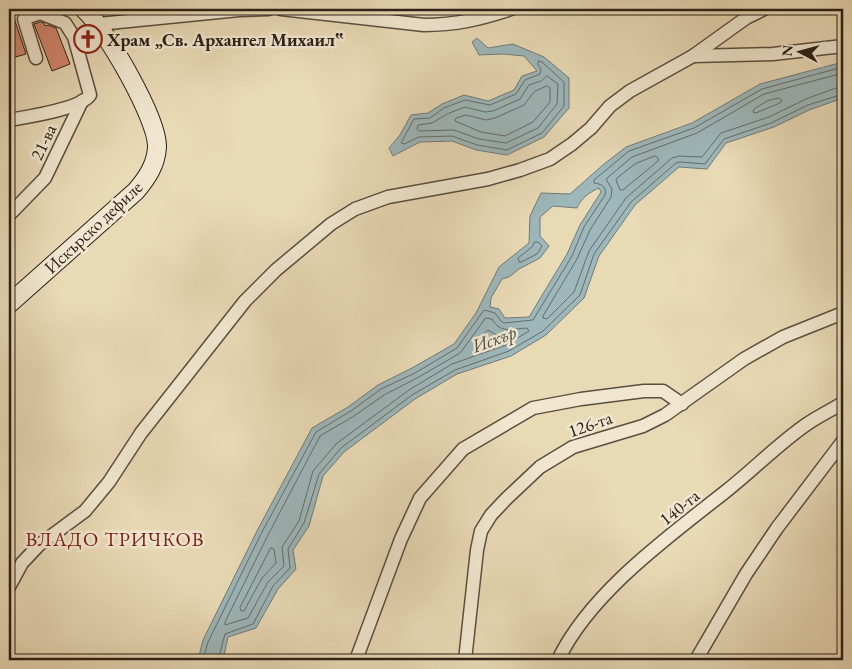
<svg xmlns="http://www.w3.org/2000/svg" width="852" height="669" viewBox="0 0 852 669" font-family="'EB Garamond',serif">
<style>
.water{fill:#9db7ba;stroke:#707b79;fill-rule:evenodd}
.lines{fill:none;stroke-linecap:round;stroke-linejoin:round}
.shore{stroke:#646c69;stroke-width:1}
.building{fill:#d3886f;stroke:#2c2018}
.minor-casing{stroke:#5b4e40;stroke-width:15}
.secondary-casing{stroke:#2c2018;stroke-width:20}
.minor{stroke:#f1e7d0;stroke-width:12}
.secondary{stroke:#f1e7d0;stroke-width:18}
.labels{text-anchor:middle;dominant-baseline:central;stroke-width:5;stroke-linejoin:round;paint-order:stroke}
.poi-label{font-size:18px;font-weight:bold;fill:#2c2018;stroke:#f1e7d0;text-anchor:start}
.street-label{font-size:18px;fill:#2c2018;stroke:#f1e7d0}
.water-label{font-size:19px;font-style:italic;fill:#4e4d49;stroke:#f1e7d0}
.quarter-label{font-size:20px;letter-spacing:1px;fill:#7a1f14;stroke:#f1e7d0}
</style>
<rect width="100%" height="100%" fill="#e9dab6"/>
<filter id="stains"><feTurbulence type="fractalNoise" baseFrequency=".004" numOctaves="4"/><feColorMatrix values="0 0 0 0 .2 0 0 0 0 .09 0 0 0 0 .02 0 0 0 .5 -.17"/></filter>
<radialGradient id="worn" r=".72"><stop offset=".6" stop-color="#630" stop-opacity="0"/><stop offset="1" stop-color="#630" stop-opacity=".3"/></radialGradient>
<!-- water -->
<g class="water">
<path d="M477,38L488,48L513,44L544,57L569,78V108L544,137L507,155L476,150L452,141L420,142L393,156L389,148L400,135L411,115L428,113L442,104L464,95L488,101L514,90L522,76L537,71L524,56L503,54L479,55L472,42Z"/>
<path d="M843,62V98L809,110L774,127L726,143L707,169L679,167L635,205L599,256L584,298L546,335L511,356L457,374L415,399L344,452L323,476L309,526L293,550L296,569L278,589L256,628L228,637L223,660H198L203,640L258,529L312,428L348,407L378,385L412,368L454,344L476,313L499,267L529,243L530,216L541,193L570,194L604,164L626,147L692,123L760,84ZM599,188L601,192L580,225L567,254L529,317L505,318L499,309L490,307L491,298L502,279L509,277L519,269L540,258L549,246L540,236V217L553,206L577,208C581,198 590,192 599,188Z"/>
</g>
<g class="lines">
<!-- shore -->
<g class="shore">
<path d="M539,61L542,62L564,82V106L542,133L507,150L477,145L452,136L419,137L404,144L401,143L414,119L430,118L444,108L465,100L490,105L516,94L525,80L540,74L541,70L538,64Z"/>
<path d="M843,73L764,94L697,133L632,157L606,179L612,189L611,197L590,230L577,259L543,316V318L547,319L574,292L589,251L626,198L672,158L679,156L702,157L721,133L769,117L806,99L836,88L843,87"/>
<path d="M547,76L558,84L557,104L538,128L506,143L479,139L454,130L419,131L417,129L418,125L432,123L447,114L465,107L485,112L493,111L520,99L529,85L541,81Z"/>
<path d="M547,86L550,88V102L533,122L505,136L481,132L455,121L456,118L466,115L486,120L495,118L524,105L534,92Z"/>
<path d="M779,98L782,100L780,103L756,113L753,112L754,109L767,101Z"/>
<path d="M655,156L658,158V161L623,190H620L616,180L617,178L635,164Z"/>
<path d="M535,242H538L542,246L537,254L521,262H519L518,258L532,247Z"/>
<path d="M486,318L492,319C501,334 511,329 527,328L529,331L506,345L452,364L409,390L336,444L313,471L299,521L282,547L284,566L268,582L248,618L225,625V622L268,535L320,436L354,416L384,395L417,378L460,353Z"/>
<path d="M488,330L498,336L499,339L479,346L478,342Z"/>
<path d="M271,548L274,549L276,563L262,578L244,611H241L240,608Z"/>
<path d="M203,660L208,642L262,532L316,432L351,411L381,389L415,373L457,348L484,310L495,313L501,321L504,323L533,320L572,256L584,227L605,195C607,186 601,184 594,183V180L629,151L694,128L762,89L843,67"/>
<path d="M218,660L225,634L253,624L273,586L290,568L288,549L304,523L319,474L341,448L412,395L455,370L509,351L543,331L580,295L594,254L631,202L676,163L680,162L705,164L724,139L771,123L808,105L843,94"/>
</g>
</g>
<!-- building -->
<g class="building">
<path d="M9,9H11L26,54L12,58L9,49Z"/>
<path d="M40,22L44,23L45,26L48,25L56,28L70,64L52,71L34,24Z"/>
</g>
<g class="lines">
<defs>
<g id="minor">
<path d="M281,9L424,25C456,25 481,19 511,9"/>
<path d="M99,24L239,10L269,9"/>
<path d="M693,56L773,54L843,46"/>
<path d="M36,58L24,19L40,13"/>
<path d="M9,120C26,117 81,109 90,95L74,37L65,23L40,13L38,9"/>
<path d="M9,215L45,178L82,101"/>
<path d="M9,587L22,563L39,545L85,511L109,482L141,433L245,301L276,270L331,224L355,209L388,197L488,179L520,170L550,159L572,144L591,128L610,106L630,91L693,56L746,18L764,9"/>
<path d="M356,660L401,539L420,498L463,449L533,408L581,399L644,391H663L682,404"/>
<path d="M465,660L477,550L481,531L491,515L506,499L540,467L573,447L643,426L665,415L744,359L783,337L843,313"/>
<path d="M558,660C590,593 668,537 725,492C753,470 778,444 807,424C819,416 831,410 843,403"/>
<path d="M696,660L746,574L777,528L843,441"/>
</g>
<path id="secondary" d="M9,304L136,191C147,178 156,165 157,147C158,119 105,28 84,9"/>
</defs>
<!-- minor casing -->
<use href="#minor" class="minor-casing"/>
<!-- secondary casing -->
<use href="#secondary" class="secondary-casing"/>
<!-- minor -->
<use href="#minor" class="minor"/>
<!-- secondary -->
<use href="#secondary" class="secondary"/>
</g>
<!-- icons -->
<defs>
<symbol id="church-ring" viewBox="-11 -11 22 22"><circle r="9.5" fill="#f1e7d0" stroke="#8f2418" stroke-width="1.5"/><path d="M-1.2-6h2.4v3.5h3.3v2.4h-3.3V6h-2.4V-.1h-3.3v-2.4h3.3Z" fill="#8f2418"/></symbol>
</defs>
<g fill-rule="evenodd">
<use href="#church-ring" x="72" y="23" width="32" height="32"/>
</g>
<g class="labels">
<!-- poi labels -->
<g class="poi-label">
<text x="107" y="39">Храм „Св. Архангел Михаил‟</text>
</g>
<!-- street labels -->
<g class="street-label">
<text transform="translate(43 142) rotate(-65)">21-ва</text>
<text transform="translate(93 227) rotate(-43)">Искърско дефиле</text>
<text transform="translate(590 424) rotate(-19)">126-та</text>
<text transform="translate(679 507) rotate(-39)">140-та</text>
</g>
<!-- water labels -->
<g class="water-label">
<text transform="translate(494 339) rotate(-20)">Искър</text>
</g>
<!-- quarter labels -->
<g class="quarter-label">
<text x="115" y="539">ВЛАДО ТРИЧКОВ</text>
</g>
</g>
<!-- margin -->
<rect width="852" height="669" fill="none" stroke="#e9dab6" stroke-width="30"/>
<rect x="10" y="10" width="832" height="649" fill="none" stroke="#2c2018" stroke-width="2.5"/>
<rect x="15" y="15" width="822" height="639" fill="none" stroke="#2c2018"/>
<!-- north arrow -->
<g transform="translate(800 52) rotate(276)" stroke="#f1e7d0" stroke-width="4" paint-order="stroke">
<path d="M0-4L9 19L0 12L-9 19Z" fill="#2c2018"/>
<text y="-8" font-size="14" font-weight="bold" text-anchor="middle" fill="#2c2018">N</text>
</g>
<rect width="100%" height="100%" filter="url(#stains)"/>
<rect width="100%" height="100%" fill="url(#worn)"/>
</svg>
